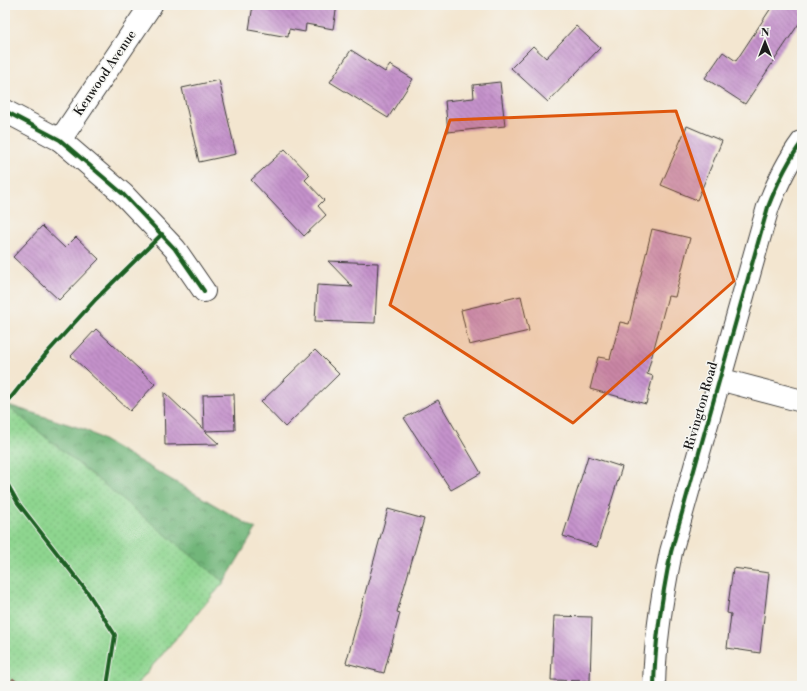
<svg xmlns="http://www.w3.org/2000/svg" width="807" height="691" viewBox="0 0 807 691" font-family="'Libre Bodoni',serif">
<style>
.forest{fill:url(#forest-crowns);stroke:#47694b}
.park{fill:url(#park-dots);stroke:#557856}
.building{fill:url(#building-back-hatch)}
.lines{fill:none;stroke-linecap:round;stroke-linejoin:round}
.street-casing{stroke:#3c3a37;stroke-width:24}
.street{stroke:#fff;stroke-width:22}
.quiet{stroke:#8d6e63;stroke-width:3;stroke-dasharray:6 3;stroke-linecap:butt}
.cycleway-casing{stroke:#f6f6f2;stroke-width:6}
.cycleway{stroke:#1b5e20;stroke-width:4}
.marked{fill:#de560d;fill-opacity:0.2;stroke:#de560d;stroke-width:3;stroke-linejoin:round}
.labels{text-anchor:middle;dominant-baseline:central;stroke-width:3;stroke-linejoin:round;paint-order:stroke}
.street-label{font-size:13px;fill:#1c1c1c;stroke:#f6f6f2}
</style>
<defs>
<pattern id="forest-crowns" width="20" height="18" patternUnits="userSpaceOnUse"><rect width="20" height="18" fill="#72b67a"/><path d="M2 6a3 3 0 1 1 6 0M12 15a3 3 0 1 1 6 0" fill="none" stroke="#5d9363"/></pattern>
<pattern id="park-dots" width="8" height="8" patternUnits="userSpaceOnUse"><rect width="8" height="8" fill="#8ed58f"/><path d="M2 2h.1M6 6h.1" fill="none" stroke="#7ab67b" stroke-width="1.8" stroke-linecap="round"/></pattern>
<pattern id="building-back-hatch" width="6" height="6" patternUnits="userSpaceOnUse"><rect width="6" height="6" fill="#c592cb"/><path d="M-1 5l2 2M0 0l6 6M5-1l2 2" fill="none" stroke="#9f76a4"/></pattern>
</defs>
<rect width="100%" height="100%" fill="#f6f6f2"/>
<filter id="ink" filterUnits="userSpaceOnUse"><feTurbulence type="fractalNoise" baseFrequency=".025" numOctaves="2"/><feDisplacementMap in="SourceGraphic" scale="8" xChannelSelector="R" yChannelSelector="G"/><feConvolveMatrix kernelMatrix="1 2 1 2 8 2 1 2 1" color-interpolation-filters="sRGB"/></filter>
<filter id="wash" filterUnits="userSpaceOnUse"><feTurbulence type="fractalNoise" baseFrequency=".012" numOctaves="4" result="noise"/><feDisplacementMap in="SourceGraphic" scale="16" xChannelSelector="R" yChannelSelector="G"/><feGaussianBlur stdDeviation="0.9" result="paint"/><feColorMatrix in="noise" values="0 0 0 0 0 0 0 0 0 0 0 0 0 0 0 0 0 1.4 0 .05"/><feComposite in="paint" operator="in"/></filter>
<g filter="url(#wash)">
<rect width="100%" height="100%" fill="#f3e6d0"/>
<!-- forest -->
<path class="forest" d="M5,404L86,430L256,529L224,582L135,686H5Z"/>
<!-- park -->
<path class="park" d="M5,404L224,582L135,686H5Z"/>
<g id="blocks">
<!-- building -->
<g class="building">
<path d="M253,5H337L333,29L306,24L305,32L289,29L288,37L249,30Z"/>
<path d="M773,5H802V19L745,104L705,78L723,52L736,61Z"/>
<path d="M576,26L600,48L548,102L511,68L533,46L546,58Z"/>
<path d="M351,50L385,72L390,65L413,79L388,118L330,82Z"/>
<path d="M219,80L236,154L199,162L182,88Z"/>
<path d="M500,82L505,126L448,132L445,101L474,98L473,85Z"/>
<path d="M687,126L722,141L697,200L661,185Z"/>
<path d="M285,149L310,175L305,180L324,200L318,206L326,215L304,236L251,180Z"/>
<path d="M42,226L65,248L76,237L99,259L59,300L13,257Z"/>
<path d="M652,229L690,238L675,297L668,296L647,374L653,376L646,404L590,389L598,357L610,359L620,322L629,324Z"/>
<path d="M328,261L378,263L375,323L315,321L317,285L353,287Z"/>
<path d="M521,296L529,331L469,345L461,310Z"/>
<path d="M96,329L155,384L130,411L71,356Z"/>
<path d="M315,350L339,374L285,427L261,402Z"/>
<path d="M164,392L204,430L203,395L234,394L235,430L205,431L219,444L165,445Z"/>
<path d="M438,400L481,473L451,490L404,418Z"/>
<path d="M588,456L622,467L597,547L563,536Z"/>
<path d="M388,509L424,519L397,612L400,613L384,673L346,663Z"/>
<path d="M733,568L769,573L760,653L727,648L731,614L727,613Z"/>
<path d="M554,616L592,617L590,681L551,680Z"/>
</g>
</g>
</g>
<g filter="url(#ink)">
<use href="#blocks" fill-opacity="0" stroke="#3c3a37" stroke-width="1"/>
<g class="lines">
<defs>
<g id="street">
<path d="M5,111L60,140L123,194L175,249L204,291"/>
<path d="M60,140L151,5"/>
<path d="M719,379L802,401"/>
<path d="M654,686C655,640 662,596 671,552L768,207C777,184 787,162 802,142"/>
</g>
</defs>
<!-- street casing -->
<use href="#street" class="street-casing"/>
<!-- street -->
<use href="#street" class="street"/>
<!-- quiet -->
<path class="quiet" d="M5,673L21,686"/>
<defs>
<g id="cycleway">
<path d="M5,111L60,140L123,194L175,249L204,291"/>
<path d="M5,405L46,354L96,299L162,234"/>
<path d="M5,480L18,503L88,593L115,635L107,686"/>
<path d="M654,686C655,640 662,596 671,552L768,207C777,184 787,162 802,142"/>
</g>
</defs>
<!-- cycleway casing -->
<use href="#cycleway" class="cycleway-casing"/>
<!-- cycleway -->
<use href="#cycleway" class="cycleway"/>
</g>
</g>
<!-- marked area -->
<path class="marked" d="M676,111L734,281L573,423L390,305L450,120Z"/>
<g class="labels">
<!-- street labels -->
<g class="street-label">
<text transform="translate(105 73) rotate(-56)">Kenwood Avenue</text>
<text transform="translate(701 406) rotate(-74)">Rivington Road</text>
</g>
</g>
<!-- margin -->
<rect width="807" height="691" fill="none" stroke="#f6f6f2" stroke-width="20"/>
<!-- north arrow -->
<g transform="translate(765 42)" stroke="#f6f6f2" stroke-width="3" paint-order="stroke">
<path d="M0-3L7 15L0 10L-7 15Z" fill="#1c1c1c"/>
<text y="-6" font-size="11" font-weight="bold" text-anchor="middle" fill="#1c1c1c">N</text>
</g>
</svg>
